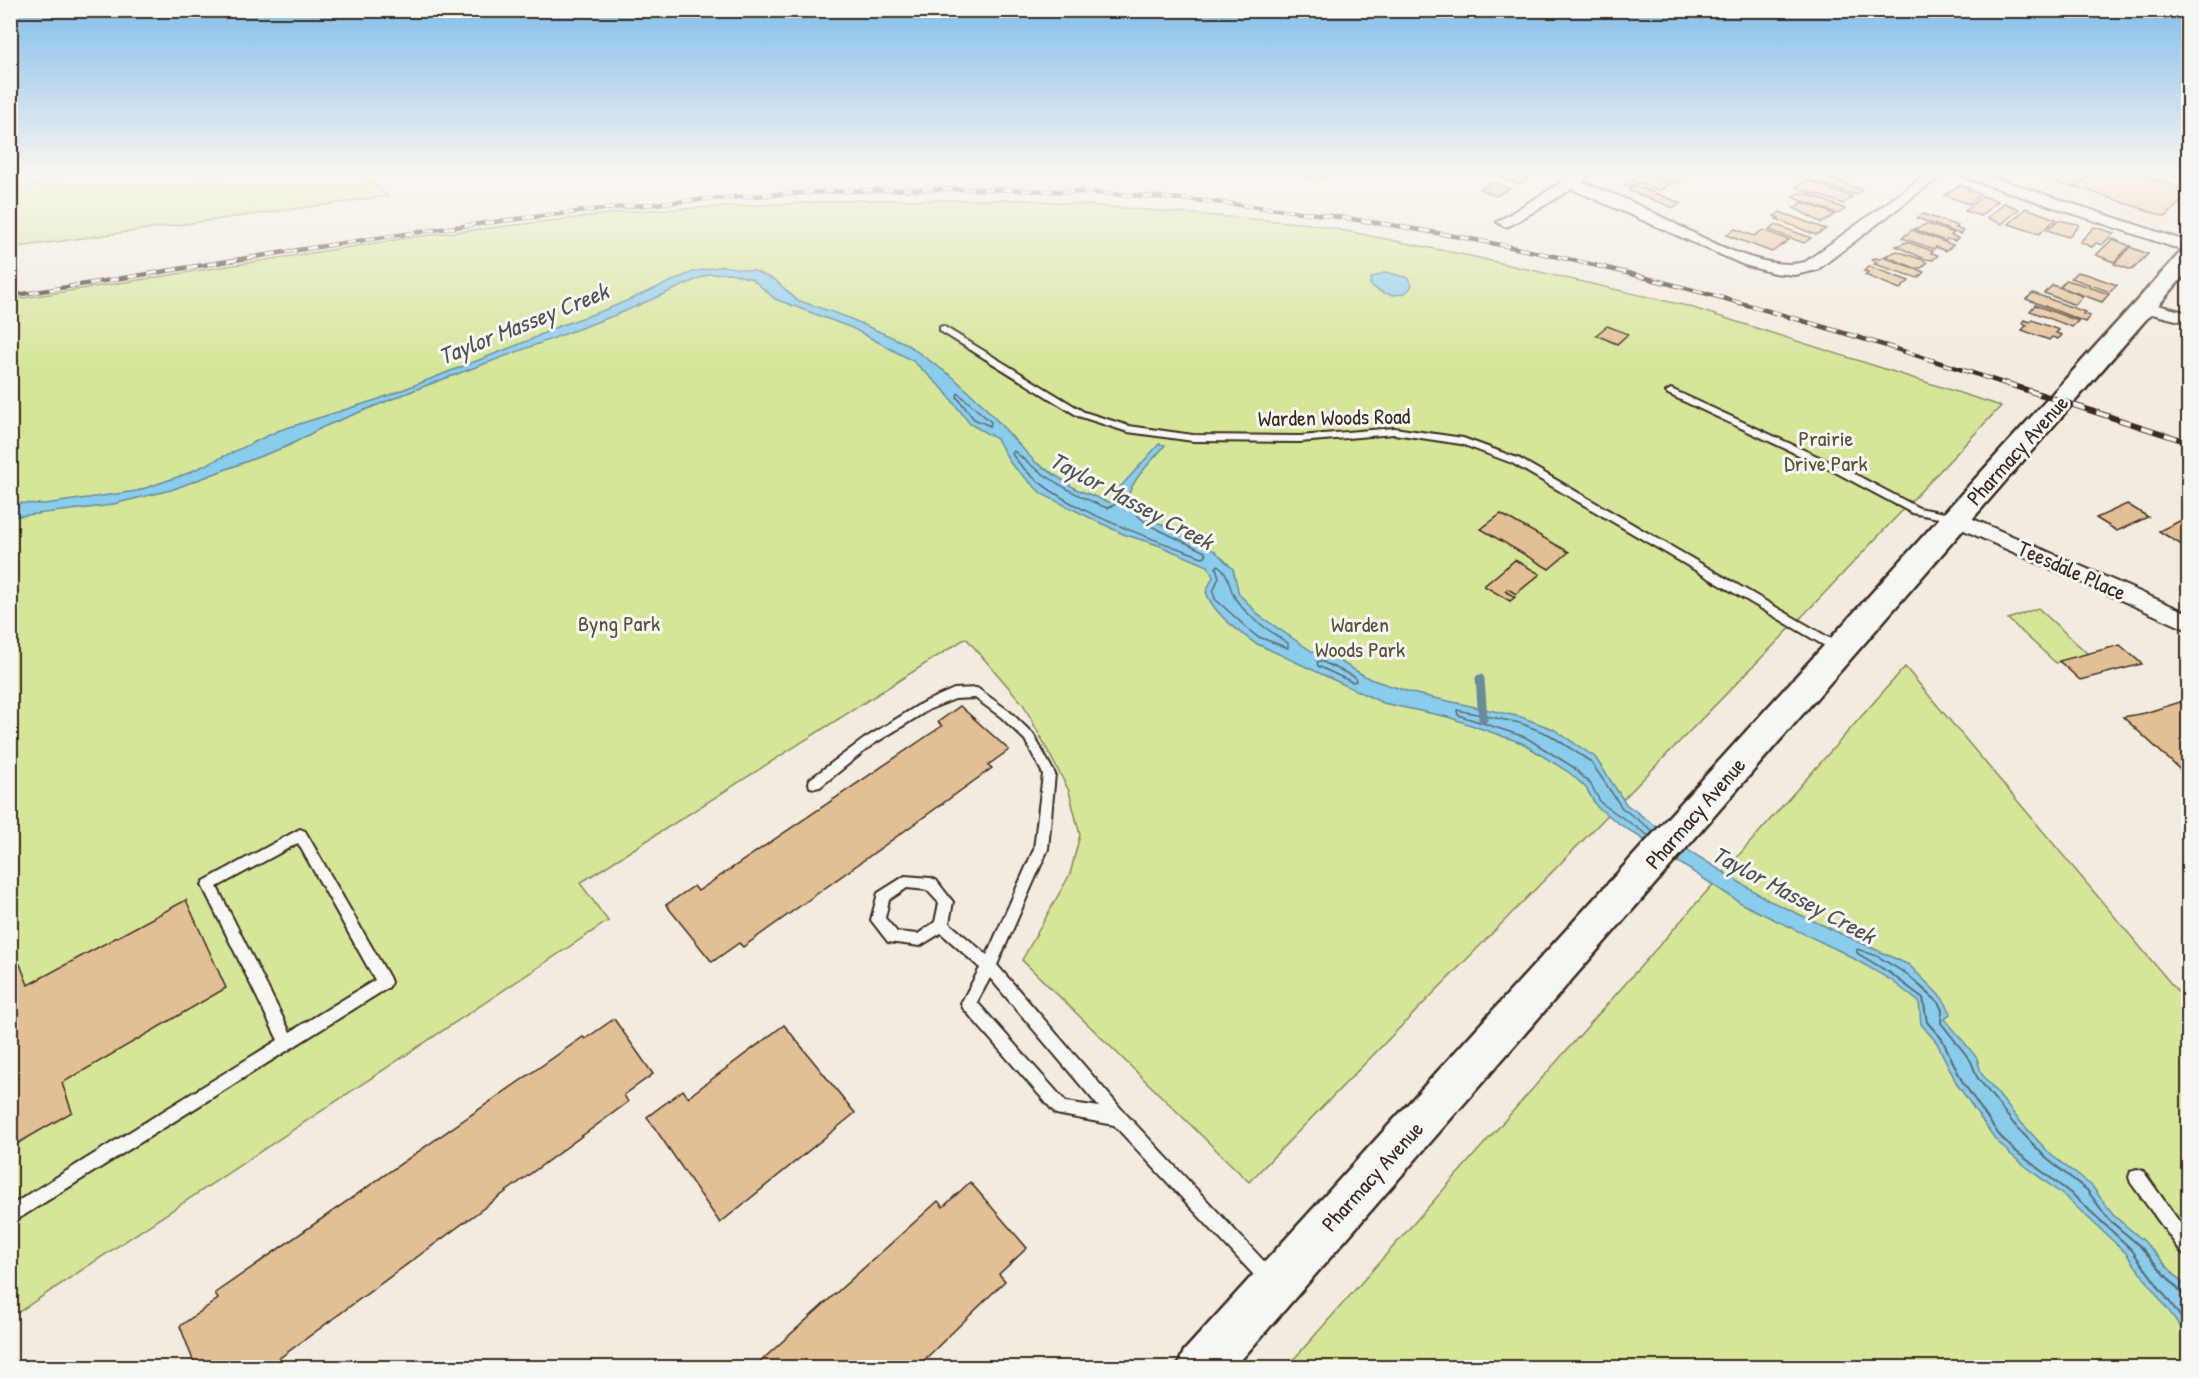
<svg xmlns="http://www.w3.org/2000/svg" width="2199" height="1378" viewBox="0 0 2199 1378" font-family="'Patrick Hand',sans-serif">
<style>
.built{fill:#eddec8}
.green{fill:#d5e699;stroke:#88885c;stroke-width:1.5}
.water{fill:#8accec;stroke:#6a8b9a;stroke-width:1.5}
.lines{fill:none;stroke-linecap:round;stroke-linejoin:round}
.shore-far1{stroke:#5b6b70;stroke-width:1.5}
.shore{stroke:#5b6b70;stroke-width:2}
.stream{stroke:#6a8b9a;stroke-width:9}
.building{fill:#e2bf94;stroke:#3b2a1e;stroke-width:1.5}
.lane-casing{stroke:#3b2a1e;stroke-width:4}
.street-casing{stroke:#3b2a1e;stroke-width:4}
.secondary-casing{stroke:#3b2a1e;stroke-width:5}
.lane{fill:#f6f6f2;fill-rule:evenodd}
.street{fill:#f6f6f2;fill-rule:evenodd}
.secondary{fill:#f6f6f2;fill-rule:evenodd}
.rail-far1-casing{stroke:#3b2a1e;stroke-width:4.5}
.rail-casing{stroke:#3b2a1e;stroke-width:6}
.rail-far1{stroke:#f6f6f2;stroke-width:3;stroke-dasharray:10;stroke-linecap:butt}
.rail{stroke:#f6f6f2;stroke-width:4;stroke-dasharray:12;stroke-linecap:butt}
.labels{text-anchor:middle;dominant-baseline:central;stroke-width:6;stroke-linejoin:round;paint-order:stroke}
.street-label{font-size:22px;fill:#3b2a1e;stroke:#f6f6f2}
.park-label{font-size:22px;fill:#5a5037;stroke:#f6f6f2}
.water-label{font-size:24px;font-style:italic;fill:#4f5252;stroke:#f6f6f2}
</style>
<rect width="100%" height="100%" fill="#f2ebdf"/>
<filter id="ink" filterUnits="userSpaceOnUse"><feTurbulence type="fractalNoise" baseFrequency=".0167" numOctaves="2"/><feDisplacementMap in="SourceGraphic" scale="12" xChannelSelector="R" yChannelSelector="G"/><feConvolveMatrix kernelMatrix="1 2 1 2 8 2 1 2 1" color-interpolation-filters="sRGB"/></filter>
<g filter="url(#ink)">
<!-- built -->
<path class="built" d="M1997,174H2188V204L2164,229Z"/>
<!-- green -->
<g class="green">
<path d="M72,174H363L388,196L11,248V192Z"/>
<path d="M864,200H1028L1311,224L1470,256L1687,306L2001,406L1816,602L1249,1182L1022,960L1070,874L1080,835L1069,791L1023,704L966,638L580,883L608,921L11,1317V300L414,237L633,211Z"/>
<path d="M2038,608L2088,654L2056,663L2008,619Z"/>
<path d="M1905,667L2188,1004V1367L1286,1368Z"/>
</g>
<!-- water -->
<g class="water">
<path d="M722,266L754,271L775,280L797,300L844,316L905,343L954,378L982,404L1035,462L1076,489L1108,502H1111L1115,493L1159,444L1165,445C1154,460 1127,482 1128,502L1145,516L1215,551L1233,569L1239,594L1260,616L1313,652L1334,658L1370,679L1416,694L1521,717L1553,729L1595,757L1626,804L1691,852L1768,900L1909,965L1943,999L1951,1013L1945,1019L1977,1058L1981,1073L2018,1119L2051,1155L2092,1186L2113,1215L2144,1241L2183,1284L2188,1294V1337L2126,1253L2069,1200L2010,1154L1995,1139L1957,1084L1937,1043L1921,1024L1919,1002L1891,980L1844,953L1744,905L1621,825L1597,807L1586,788L1570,773L1522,743L1448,717L1383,703L1253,642C1236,629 1213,613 1206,592L1213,577L1208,566L1158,545L1123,534L1042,494L1011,464L997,439L970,424L943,389L913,361L852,328L775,299L752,279L730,273L709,274L621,313L417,389L323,427L288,446L171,490L105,506L11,517V503L45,504L137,491L186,474L280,430L379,399L530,340L554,328L610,308L693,272Z"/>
<path d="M1386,272L1408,278L1412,285C1405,301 1379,295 1370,284L1371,278Z"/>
</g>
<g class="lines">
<!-- shore-far1 -->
<g class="shore-far1">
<path d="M958,393L991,422L990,426L974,419L957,397Z"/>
<path d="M1014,451C1042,476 1072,494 1107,508L1121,502L1149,525L1205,552L1206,556L1202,557C1145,536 1046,505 1012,454Z"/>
<path d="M1218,565C1231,574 1228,590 1237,601C1250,619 1270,631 1288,643V648L1256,636L1215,599L1213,592L1219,577L1216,568Z"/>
<path d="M1321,661L1355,677L1356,681L1352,682L1318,666L1317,662Z"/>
<path d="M1649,836L1601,803L1591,785L1573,767L1525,737L1458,715L1457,710L1520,723L1550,735L1591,762L1622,808L1653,831"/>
<path d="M1890,973L1857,953V949L1877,956L1905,973"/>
</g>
<!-- shore -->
<g class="shore">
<path d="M1887,971L1923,998L1927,1022L1942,1039L1962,1081L1999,1135L2014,1150L2073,1195L2131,1249L2188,1327"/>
<path d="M1903,971L1938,1002L1942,1010L1941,1023L1971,1061L1977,1077L2013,1123L2047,1159L2087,1190L2109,1220L2140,1246L2182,1294L2188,1296"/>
</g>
<!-- stream -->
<path class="stream" d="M1480,679L1483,719"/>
</g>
<!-- building -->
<g class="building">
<path d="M1300,174H1332L1322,179L1315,175L1310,178Z"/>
<path d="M1519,174L1528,178L1518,184L1495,175Z"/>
<path d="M1642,174L1668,184H1670L1659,191L1631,180Z"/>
<path d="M1651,174H1679L1687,177L1677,184Z"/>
<path d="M1816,174L1846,184L1862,190L1855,195L1808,180Z"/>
<path d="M2031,174H2091L2075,188Z"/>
<path d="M2092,174H2139L2188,191V194L2166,217L2077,187Z"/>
<path d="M1806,180L1828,188L1852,197L1843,204L1796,187Z"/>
<path d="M1492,182L1507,188H1510L1496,196L1480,189Z"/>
<path d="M1628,183L1681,203L1674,208L1629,191L1632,188L1624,185Z"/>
<path d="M1960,185L1970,188L1968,190L1981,194L1968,204L1944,195Z"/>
<path d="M1799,193L1809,194L1845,209L1838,214L1792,197Z"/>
<path d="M1982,196L1998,201L1980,216L1965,211Z"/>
<path d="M1802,202L1835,214L1822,223L1794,208Z"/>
<path d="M2004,203L2019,209L2002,224L1987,218Z"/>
<path d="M2026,208L2056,219L2039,234L2009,224Z"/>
<path d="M1780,212L1823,228L1826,229L1816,235L1776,219L1779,218L1774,216Z"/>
<path d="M1923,214L1958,226L1956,228L1963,231L1960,234L1917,218Z"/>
<path d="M2058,220L2078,224V227L2068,237L2047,230Z"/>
<path d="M1927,224L1954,233L1951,235L1958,238L1955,241L1947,239L1945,241L1914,229Z"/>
<path d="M1776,225L1806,236L1811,238L1804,243L1769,230Z"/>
<path d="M2094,227L2114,233L2102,245L2096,243L2092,247L2080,242Z"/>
<path d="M1735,229L1754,236L1763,230L1789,240L1772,252L1726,235Z"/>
<path d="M1912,230L1953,245L1946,251L1936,247L1934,249L1902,238Z"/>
<path d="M2113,239L2130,246L2114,262L2096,255Z"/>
<path d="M1907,242L1933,251L1931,253L1938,255L1933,260L1925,259L1896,246Z"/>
<path d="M2130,247L2148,254L2132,270L2114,264Z"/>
<path d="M1897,251L1923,260L1927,263L1921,268H1915L1885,256Z"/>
<path d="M1883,257L1905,265L1924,272L1918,278L1874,264L1877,262L1872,260L1875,258L1880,259Z"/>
<path d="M1869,266L1874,268L1909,281L1900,289L1865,275L1868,272L1864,271Z"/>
<path d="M2077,272L2089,275L2117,285L2110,292L2071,278Z"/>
<path d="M2066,280L2077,283L2109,294L2102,302L2060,287Z"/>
<path d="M2053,285L2083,296L2075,305L2044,293Z"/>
<path d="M2033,293L2085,312L2083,314L2090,316L2085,322L2026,299Z"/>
<path d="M2035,305L2078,321L2072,327L2030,311Z"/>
<path d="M2024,320L2030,322L2032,320L2059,330L2056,333L2062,335L2058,339L2052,337L2049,340L2022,330L2027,325L2022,323Z"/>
<path d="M1607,326L1628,334L1617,344L1596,335Z"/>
<path d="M2127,504L2148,517L2117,531L2096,518Z"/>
<path d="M1501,514L1569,552L1549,569L1481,529Z"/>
<path d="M2188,517V549L2159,531Z"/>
<path d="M1515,560L1540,574L1516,594L1508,589L1505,591L1515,597L1510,601L1484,586Z"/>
<path d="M2120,645L2142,664L2080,680L2059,661Z"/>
<path d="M2180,702L2188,709V777L2123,717L2145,713Z"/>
<path d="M960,706L1009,750L988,765L992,768L743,947L739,943L712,962L666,905L694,886L698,891L942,726L938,722Z"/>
<path d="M186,900L226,988L62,1083L72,1112L10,1148V970L20,964L28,985Z"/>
<path d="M614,1019L653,1074L624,1095L628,1102L266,1368H196L180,1326L218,1299L215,1293L583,1037L585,1039Z"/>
<path d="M784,1025L855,1113L720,1223L647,1117L683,1090L688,1097Z"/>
<path d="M970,1182L1027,1248L999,1274L1005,1281L916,1368H753L938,1201L943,1207Z"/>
</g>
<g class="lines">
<defs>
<g id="lane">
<path d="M2171,174H2188V177L2175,176Z"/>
<path d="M943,326L1084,412L1129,426L1193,435L1300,436L1394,428L1463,438L1520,459L1845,647L1847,650L1841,654L1837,653L1512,463L1461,444L1394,434L1300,442L1193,441L1128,432L1078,416L940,331V327Z"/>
<path d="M1671,389L1843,468L1919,508L1955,515L1960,518L1955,521L1912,513L1835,472L1668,394L1666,392Z"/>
<path d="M977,688L1009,711L1033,734L1055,774L1048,849L997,965L1124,1112L1276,1274L1279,1280L1276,1286L1270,1289L1264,1286L1114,1125L1056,1114L963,1008L961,1003L980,968L941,933L920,946L888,942L871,920L878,893L905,876L931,878L936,880L953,902L949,923L987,955L1034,849L1043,774L1025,740L1001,717L975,698L955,699L930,709L872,745L820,787L815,788L810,787L809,783L810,779L864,739L922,703L954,689ZM907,888L927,890L939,903L935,922L918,934L897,932L885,918L889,900ZM990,978L1099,1107L1066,1102L977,1002Z"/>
<path d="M300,829L305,831L389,977L391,982L389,987L10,1224V1206L278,1040L202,885L204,881ZM298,843L375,980L290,1032L217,887Z"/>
<path d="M2137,1169L2143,1171L2188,1234V1255L2182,1253L2131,1183L2129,1177L2131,1171Z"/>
</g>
<g id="street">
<path d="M1575,174H1592L1582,182C1602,190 1623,197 1642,207C1685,227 1757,274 1805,262L1927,174H1943L1817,270L1795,275L1774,273L1744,265L1572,189L1511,225L1505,227L1497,222Z"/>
<path d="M1962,174H1983L2188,242V252L1964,177Z"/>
<path d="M2146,302L2188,313V323L2140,311L2137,307Z"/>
<path d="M1955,511L2188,613V630L1948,523L1944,518L1948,513Z"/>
</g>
<path id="secondary" d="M2188,251V271L1234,1368H1177L1184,1351L2180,253Z"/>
</defs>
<!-- lane casing -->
<use href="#lane" class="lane-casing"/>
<!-- street casing -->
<use href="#street" class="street-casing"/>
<!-- secondary casing -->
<use href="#secondary" class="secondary-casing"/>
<!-- lane -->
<use href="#lane" class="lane"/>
<!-- street -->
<use href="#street" class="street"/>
<!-- secondary -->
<use href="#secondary" class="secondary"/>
<defs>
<path id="rail-far1" d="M10,296C329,246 647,186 972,189C1182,191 1393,218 1598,266C1737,299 1874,341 2009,385"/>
<path id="rail" d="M2005,383L2188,442"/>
</defs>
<!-- rail-far1 casing -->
<use href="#rail-far1" class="rail-far1-casing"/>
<!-- rail casing -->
<use href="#rail" class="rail-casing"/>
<!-- rail-far1 -->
<use href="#rail-far1" class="rail-far1"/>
<!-- rail -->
<use href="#rail" class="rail"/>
</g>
</g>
<!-- sky -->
<linearGradient id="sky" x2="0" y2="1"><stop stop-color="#82beea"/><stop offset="0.47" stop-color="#f9f6f1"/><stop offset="1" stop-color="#f9f6f1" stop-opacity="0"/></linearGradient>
<rect width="2199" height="367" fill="url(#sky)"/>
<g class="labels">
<!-- street labels -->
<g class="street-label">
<text transform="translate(1334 417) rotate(-1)">Warden Woods Road</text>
<text transform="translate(2017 450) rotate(-48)">Pharmacy Avenue</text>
<text transform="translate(2072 570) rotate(24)">Teesdale Place</text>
<text transform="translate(1695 813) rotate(-49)">Pharmacy Avenue</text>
<text transform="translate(1372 1176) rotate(-48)">Pharmacy Avenue</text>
</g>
<!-- park labels -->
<g class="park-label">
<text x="1826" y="438">Prairie<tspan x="1826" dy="25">Drive Park</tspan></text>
<text x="619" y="623">Byng Park</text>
<text x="1360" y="624">Warden<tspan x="1360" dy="25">Woods Park</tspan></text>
</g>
<!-- water labels -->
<g class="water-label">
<text transform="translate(523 323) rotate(-22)">Taylor Massey Creek</text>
<text transform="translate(1132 500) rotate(28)">Taylor Massey Creek</text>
<text transform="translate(1794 894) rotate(28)">Taylor Massey Creek</text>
</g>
</g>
<!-- margin -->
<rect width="2199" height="1378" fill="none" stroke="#f6f6f2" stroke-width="36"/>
<rect x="18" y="18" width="2163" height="1342" fill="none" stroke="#3b2a1e" stroke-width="2" filter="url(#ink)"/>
</svg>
